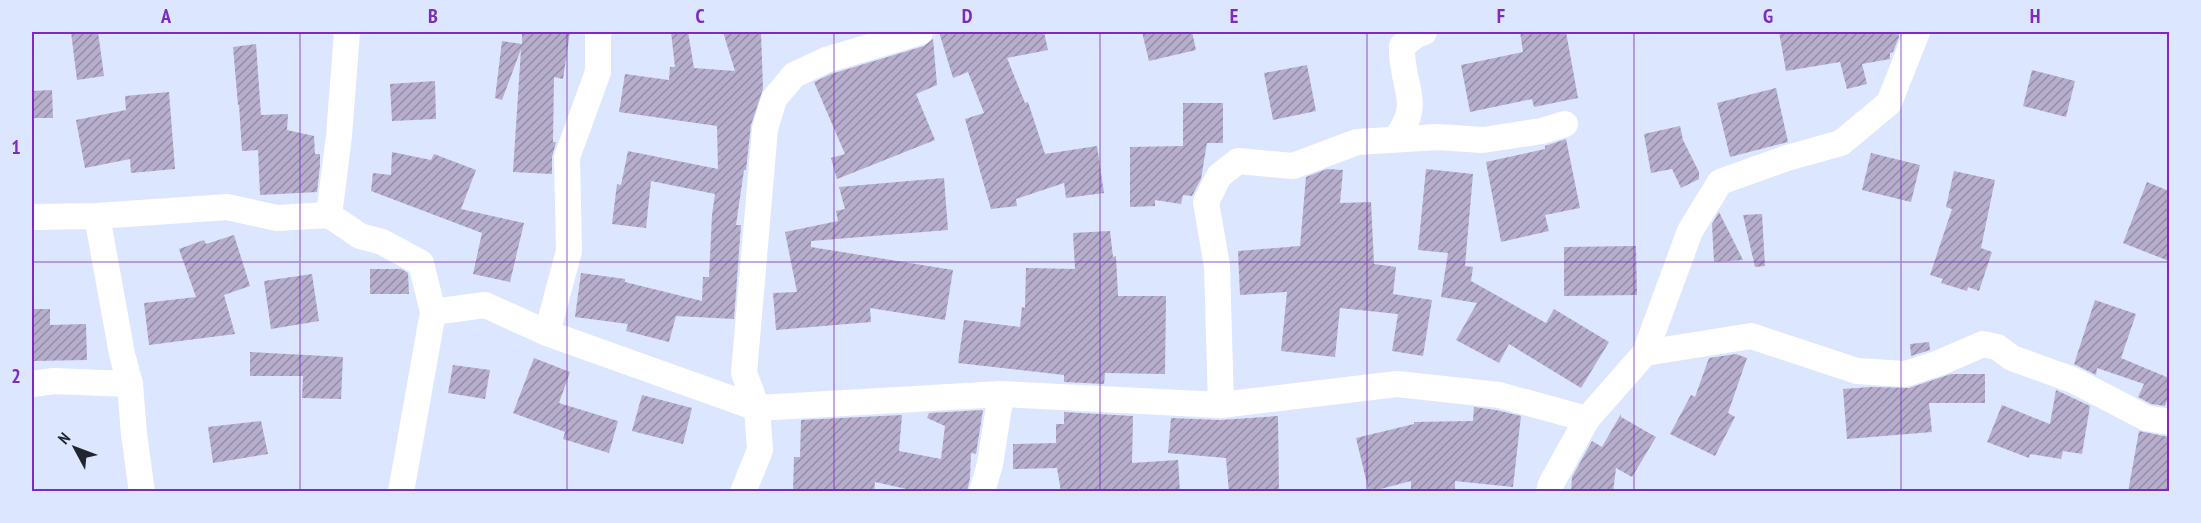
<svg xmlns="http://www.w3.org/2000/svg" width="2201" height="523" viewBox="0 0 2201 523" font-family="'PT Sans Narrow',sans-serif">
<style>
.building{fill:url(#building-hatch)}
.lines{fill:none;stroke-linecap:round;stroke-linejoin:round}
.minor{stroke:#fff;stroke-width:26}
.grid{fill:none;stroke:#7b2cbf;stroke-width:1.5;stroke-opacity:0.55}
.neatline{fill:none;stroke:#7b2cbf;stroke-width:2}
.grid-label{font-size:20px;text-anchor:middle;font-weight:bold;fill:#7b2cbf}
</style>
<defs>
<pattern id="building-hatch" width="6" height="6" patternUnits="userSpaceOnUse" patternTransform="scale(1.5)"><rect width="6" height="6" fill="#b7adcc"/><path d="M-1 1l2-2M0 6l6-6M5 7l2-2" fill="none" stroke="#948da6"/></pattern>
</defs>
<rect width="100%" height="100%" fill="#dce6ff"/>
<!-- building -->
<g class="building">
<path d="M71,32H98L104,76L77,80Z"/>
<path d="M522,32H570L563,79L554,77L553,142H556L552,157V174L513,172L521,49L502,100L495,98L502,41L522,44Z"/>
<path d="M671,32H688L694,68L735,71L723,32H761L763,89L751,125L746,170H744L736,225H741L734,319L676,316L669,342L626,331L628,324L575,317L581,273L625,279V282L702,301L703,277H709L712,215L715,194L651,181L646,228L612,224L617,184L621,185L628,151L718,169L717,126L619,112L625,74L669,80L670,67H675Z"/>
<path d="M939,32H1044L1048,50L1007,58L1025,103L1028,102L1045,154L1097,146L1104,193L1066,198L1064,183L1016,199L1017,206L991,209L965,119L984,113L968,72L953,78Z"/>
<path d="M1142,32H1192L1196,50L1149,61Z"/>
<path d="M1520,32H1566L1578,98L1534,107L1532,99L1470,112L1461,65L1523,52Z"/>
<path d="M1779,32H1898L1899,37L1893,52L1890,53V59L1862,64L1867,84L1847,89L1840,62L1786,71Z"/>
<path d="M933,39L937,85L916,94L935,140L837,179L831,158L845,154L814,82L831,74L924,46Z"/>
<path d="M256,44L261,115L288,114L287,130L314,136L315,154H320V165L317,192L260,195L258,150L242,151L239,105H238L233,47Z"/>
<path d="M1307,65L1316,111L1273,120L1264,73Z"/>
<path d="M2032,70L2075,81L2066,117L2023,106Z"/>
<path d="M435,81L436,119L392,121L390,84Z"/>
<path d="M1776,88L1788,142L1730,157L1717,103Z"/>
<path d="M52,90L53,118H32V91Z"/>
<path d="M169,92L175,169L131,173L130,159L85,168L76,120L126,110L125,96Z"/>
<path d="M1183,103H1223V143H1207L1201,179L1192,196L1183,195L1181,204L1155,200V206L1130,207V147L1183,146Z"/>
<path d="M1680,126L1683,140L1699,172V179L1681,188L1672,169L1651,173L1644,134Z"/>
<path d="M1566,139L1580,208L1545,215L1549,231L1501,242L1486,162L1545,149V146Z"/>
<path d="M392,152L431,160L434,154L476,170L461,209L524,223L510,282L473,274L482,233L371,191L373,173L391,175Z"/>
<path d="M1871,153L1920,165L1911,202L1862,190Z"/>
<path d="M1327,169L1343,170L1340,203L1371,202L1374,264L1396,267L1393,294L1432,300L1423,356L1392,351L1398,314L1340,308L1335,357L1281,351L1287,292L1240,295L1238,251L1300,246L1306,177Z"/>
<path d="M1426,169L1473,174L1465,266L1473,267L1471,281L1546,323L1554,309L1609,342L1581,388L1509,344L1499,363L1456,340L1477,303L1441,297L1448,253L1418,250Z"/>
<path d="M1954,171L1995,180L1981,248L1992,252L1979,291L1968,287L1967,291L1941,283L1943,279L1930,275L1952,209L1946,207Z"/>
<path d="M944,178L948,230L811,241V247L953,270L945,320L870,308L871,322L776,330L773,293L797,292L785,232L838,221L836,211L845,209L839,187Z"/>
<path d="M2147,182L2169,191V261L2123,243Z"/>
<path d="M1719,212L1743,260L1714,262L1712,224Z"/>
<path d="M1762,214L1765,266L1755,267L1743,215Z"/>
<path d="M1110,231L1113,257L1116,256L1118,296H1166L1165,374L1105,373L1104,384L1064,382V375L958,363L964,320L1020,327L1022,307L1025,308L1026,268L1075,269L1073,233Z"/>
<path d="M234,235L250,286L224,295L235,334L149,345L144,303L196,297L179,249L204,240L206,244Z"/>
<path d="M1636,246L1637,295L1564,296V247Z"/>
<path d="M370,269H401L408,273L409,294H370Z"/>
<path d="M312,274L319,321L271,329L264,281Z"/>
<path d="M2095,300L2136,314L2121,358L2169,378V394L2165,406L2151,404L2138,397L2144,384L2097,368L2096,375L2074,364Z"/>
<path d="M32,309H50V325L86,324L87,360L32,361Z"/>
<path d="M1929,342L1930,350L1911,356L1910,344Z"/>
<path d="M250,352L343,357L341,399L302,398L303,376H250Z"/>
<path d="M1736,354L1747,358L1728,413L1735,417L1715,456L1670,434L1691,395L1695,397L1709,358Z"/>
<path d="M534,358L570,372L559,403L618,421L609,453L563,439L565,432L513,413Z"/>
<path d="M453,365L490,370L485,399L448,393Z"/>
<path d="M1951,374H1985V403H1929L1932,432L1847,439L1843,389L1871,387L1909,388Z"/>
<path d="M2056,390L2090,406L2082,454L2063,451L2061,459L2030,454L2029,458L1987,442L2002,405L2050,424Z"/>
<path d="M642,395L692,408L683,444L632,431Z"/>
<path d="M1474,407L1496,410L1521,416L1513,487L1455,481V492H1411V481L1369,492L1356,438L1414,424V422L1473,421Z"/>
<path d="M983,410L976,454L971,453L970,478L967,492H920L875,482L874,492H793L794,457H800L801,420L902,415L899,451L941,459L945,426L927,418L929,413Z"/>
<path d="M1064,412L1133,416L1132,463L1178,460L1180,492H1061L1057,468L1013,469V444L1056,443V424H1064Z"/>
<path d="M1621,414V417L1656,437L1632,477L1616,468L1613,492H1571L1572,477L1592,441L1602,447Z"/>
<path d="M1278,416L1279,492H1229L1226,458L1168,453L1171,418L1220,420Z"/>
<path d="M261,421L268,454L213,463L208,427Z"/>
<path d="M2139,431L2169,437V492H2128Z"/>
</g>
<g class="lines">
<!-- minor -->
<g class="minor">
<path d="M1395,139C1425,103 1400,85 1402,46L1416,35L1424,32"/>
<path d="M329,215L339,136L347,32"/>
<path d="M97,216L122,354L130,384L134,434L142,492"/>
<path d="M32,217L97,216L227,207L277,218L329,215L360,236L382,242L421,263L433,312L401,492"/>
<path d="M433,312L485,305L547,333L757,408L1001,394L1221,405L1397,384L1499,395L1587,419"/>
<path d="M547,333L569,251L567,157L598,72V32"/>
<path d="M1645,353L1751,336L1857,371L1905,374L1939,363L1983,344L1997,347L2012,358L2073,380L2146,418L2170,422"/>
<path d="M32,384L54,381L130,384"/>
<path d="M1221,405L1217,266L1206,202L1219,176L1238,161L1293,166L1357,142L1437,137L1483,140L1542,131L1565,124"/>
<path d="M743,492L760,450L757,408L744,373L765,129L774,99L794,75L826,60L920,32"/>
<path d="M982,492L990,464L1001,394"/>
<path d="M1549,492L1551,484L1587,419L1645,353L1690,231L1720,182L1787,158L1841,143L1889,103L1917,32"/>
</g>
</g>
<!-- grid -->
<path class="grid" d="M300,32V492M567,32V492M834,32V492M1100,32V492M1367,32V492M1634,32V492M1901,32V492M32,262H2170"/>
<!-- border -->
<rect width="2201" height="523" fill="none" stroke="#dce6ff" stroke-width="66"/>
<!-- north arrow -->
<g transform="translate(75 448) rotate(311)" stroke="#dce6ff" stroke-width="4.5" paint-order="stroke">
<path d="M0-4.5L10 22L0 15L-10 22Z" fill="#212530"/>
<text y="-9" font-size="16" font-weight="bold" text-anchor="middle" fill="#212530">N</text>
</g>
<rect x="33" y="33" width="2135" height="457" class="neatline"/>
<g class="grid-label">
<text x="166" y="23">A</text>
<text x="433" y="23">B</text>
<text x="700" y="23">C</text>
<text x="967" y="23">D</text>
<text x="1234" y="23">E</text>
<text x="1501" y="23">F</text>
<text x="1768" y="23">G</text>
<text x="2035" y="23">H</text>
<text x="16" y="154">1</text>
<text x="16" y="383">2</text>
</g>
</svg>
